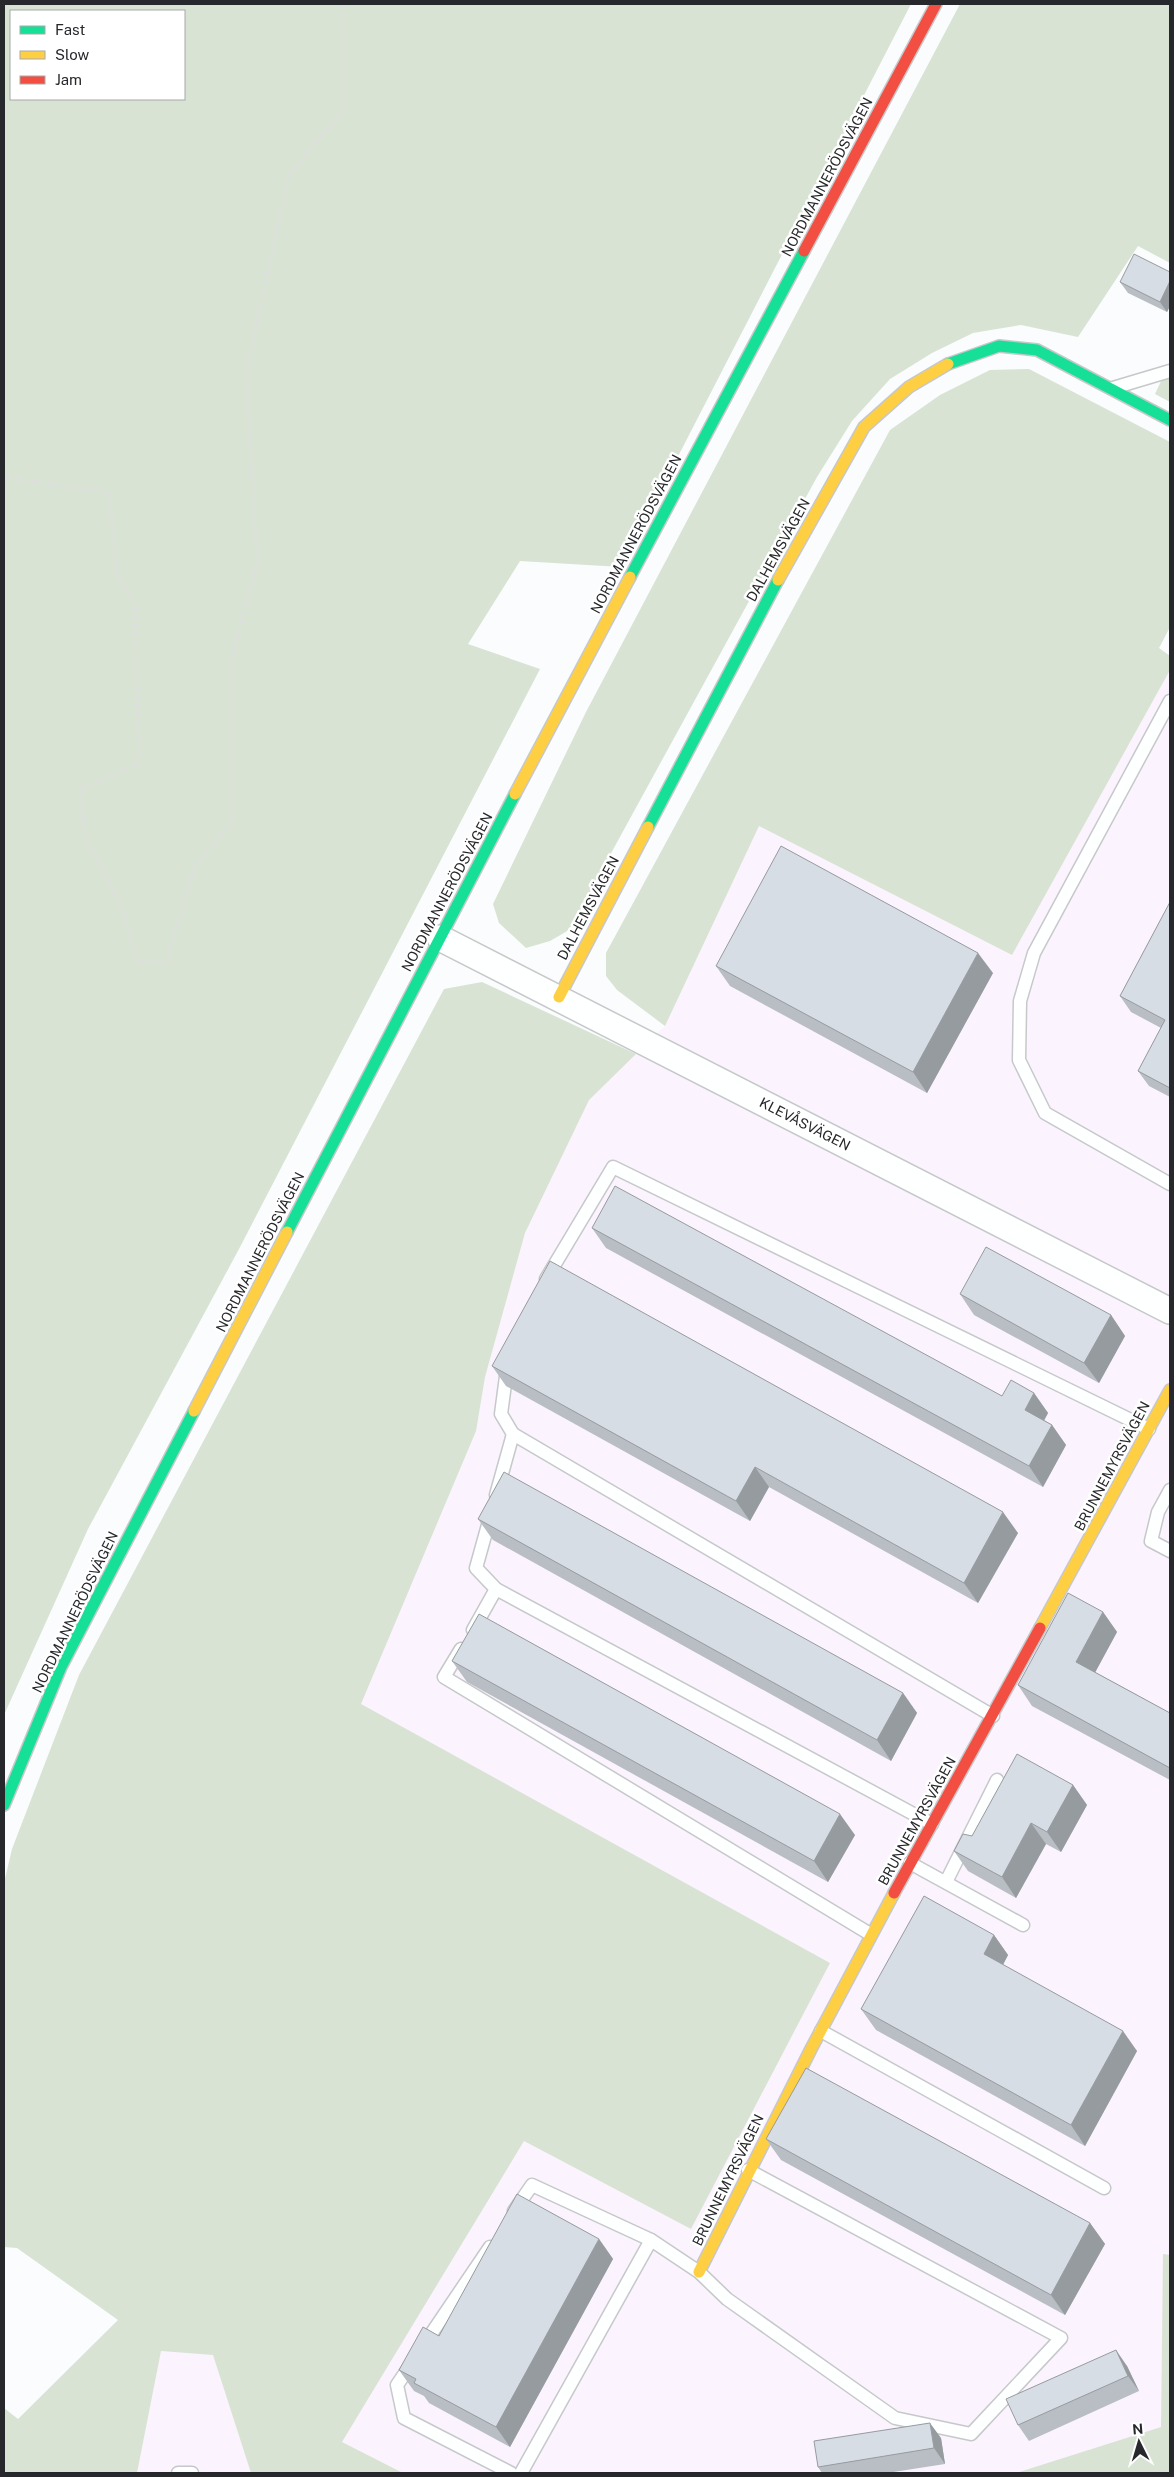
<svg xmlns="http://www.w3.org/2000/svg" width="1174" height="2477" viewBox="0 0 1174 2477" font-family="'Public Sans',sans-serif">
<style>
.industrial{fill:#fbf3fd}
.green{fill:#d8e3d3;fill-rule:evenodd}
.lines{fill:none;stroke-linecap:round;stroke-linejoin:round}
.lane-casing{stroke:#c6c8ca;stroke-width:15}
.street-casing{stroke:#c6c8ca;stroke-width:28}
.fast-casing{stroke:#c6c8ca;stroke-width:14}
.slow-casing{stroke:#c6c8ca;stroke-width:14}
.jam-casing{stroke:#c6c8ca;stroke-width:14}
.path{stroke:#dededf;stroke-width:3;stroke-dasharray:4 4;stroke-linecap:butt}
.lane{stroke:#feffff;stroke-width:12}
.street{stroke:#feffff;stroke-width:25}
.fast{stroke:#16e098;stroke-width:11}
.slow{stroke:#ffcf43;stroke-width:11}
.jam{stroke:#f24e42;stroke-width:11}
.wall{fill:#b9bec4}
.shaded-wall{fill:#969ba0}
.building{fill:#d7dde4;stroke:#969ba0}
.labels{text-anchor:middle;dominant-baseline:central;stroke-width:5;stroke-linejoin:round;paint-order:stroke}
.street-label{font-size:14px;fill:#26282b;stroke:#fff}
</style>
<rect width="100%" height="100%" fill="#fafcfe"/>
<!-- industrial -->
<g class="industrial">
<path d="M1170,670V2255H1163L1161,2427L1016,2473H403L342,2442L524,2141L691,2229L830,1963L360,1704L476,1431L485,1377L525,1233L589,1099L665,1026L759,826L1012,955Z"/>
<path d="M161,2351L213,2355L251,2473H137Z"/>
</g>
<!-- green -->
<g class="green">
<path d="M4,4H911L621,567L520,561L468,644L540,669L239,1249L88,1529L4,1715ZM11,11H184V99H11Z"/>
<path d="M960,4H1170V263L1138,246L1078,337L1021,325L973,333L932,353L890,379L852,421L817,477L569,930L550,941L526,948L499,923L493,904L586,712Z"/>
<path d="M1170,362V402L1155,394Z"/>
<path d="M1029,369L1170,442V627L1159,648L1170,656V670L1012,955L759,826L665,1026L617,990L606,976V953L890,430L940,395L990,370Z"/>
<path d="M482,982L636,1054L589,1100L525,1233L485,1377L476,1431L361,1704L830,1963L691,2229L524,2141L342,2442L403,2473H251L213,2355L161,2351L137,2473H4V2408L18,2419L118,2320L17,2248L4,2247V1883L12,1849L79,1675L444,989Z"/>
<path d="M1163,2254L1170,2255V2473H1016L1161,2427Z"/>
</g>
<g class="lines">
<defs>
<g id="lane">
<path d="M1113,388L1170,371"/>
<path d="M1170,701L1034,953L1020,1001L1019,1060L1045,1113L1170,1184"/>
<path d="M546,1279L613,1167L1149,1429"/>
<path d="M507,1369L501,1414L513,1434"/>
<path d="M1170,1490L1158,1512L1151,1541L1170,1551"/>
<path d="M496,1495L513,1434L993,1716"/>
<path d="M491,1514L476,1568L496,1589"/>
<path d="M473,1630L496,1589L932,1824"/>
<path d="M461,1649L444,1677L870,1934"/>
<path d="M910,1863L1023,1925"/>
<path d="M946,1882L997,1780"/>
<path d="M821,2031L1104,2188"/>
<path d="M514,2211L532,2185L651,2240L699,2272L727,2299L895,2418L971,2434L1061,2338L748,2170"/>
<path d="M423,2346L490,2247"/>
<path d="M412,2363L397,2385L404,2418L511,2473"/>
<path d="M178,2473H192"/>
<path d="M521,2473L651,2240"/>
</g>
<path id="street" d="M440,938L1170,1311"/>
<g id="fast">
<path d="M948,364L999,346L1037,350L1170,420"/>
<path d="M630,577L804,251"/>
<path d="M648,827L778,580"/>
<path d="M287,1232L515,794"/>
<path d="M4,1805L61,1667L194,1411"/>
</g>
<g id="slow">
<path d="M778,580L864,427L909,387L948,364"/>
<path d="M515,794L630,577"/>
<path d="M559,997L648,827"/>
<path d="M194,1411L287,1232"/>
<path d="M1040,1628L1170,1390"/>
<path d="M699,2272L811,2049L894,1893"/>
</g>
<g id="jam">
<path d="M804,251L936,4"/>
<path d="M894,1893L1040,1628"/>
</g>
</defs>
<!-- lane casing -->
<use href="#lane" class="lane-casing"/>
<!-- street casing -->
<use href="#street" class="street-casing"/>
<!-- fast casing -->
<use href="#fast" class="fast-casing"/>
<!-- slow casing -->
<use href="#slow" class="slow-casing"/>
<!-- jam casing -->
<use href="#jam" class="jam-casing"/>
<!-- path -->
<path class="path" d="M4,485L7,478L109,492L118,579L135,602L139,764L81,788L85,838L120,903L137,961L166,963L195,866L232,822V658L257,563L246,373L289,175L343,111L342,4"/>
<!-- lane -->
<use href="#lane" class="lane"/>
<!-- street -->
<use href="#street" class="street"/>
<!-- fast -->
<use href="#fast" class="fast"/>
<!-- slow -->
<use href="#slow" class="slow"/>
<!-- jam -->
<use href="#jam" class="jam"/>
</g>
<!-- wall -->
<g class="wall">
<path d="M1170,272V306L1167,312L1128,293L1120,282Z"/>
<path d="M1170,902V1097L1149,1086L1138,1071L1161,1028L1131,1012L1120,996Z"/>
<path d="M716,966L993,973L927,1093L730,986Z"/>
<path d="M592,1228L1002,1396L1034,1393L1048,1413L1044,1420L1052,1425L1066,1445L1043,1487L606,1248Z"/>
<path d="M960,1294L1111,1315L1125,1336L1099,1383L974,1315Z"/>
<path d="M492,1366L1018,1533L978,1603L769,1487L750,1521L506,1386Z"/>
<path d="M478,1519L903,1693L917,1713L891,1761L493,1540Z"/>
<path d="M1103,1612L1117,1632L1095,1672L1170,1713V1780L1032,1706L1018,1685Z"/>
<path d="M452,1661L855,1835L828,1882L467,1682Z"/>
<path d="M1073,1785L1087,1805L1061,1852L1046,1844L1016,1898L968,1871L954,1851L972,1836Z"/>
<path d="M994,1935L1008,1955L1003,1965L1137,2051L1085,2146L876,2030L861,2009Z"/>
<path d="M766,2139L1090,2223L1105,2244L1065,2315L781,2160Z"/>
<path d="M599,2239L613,2259L510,2447L429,2403L424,2396L414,2391L399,2370L439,2336Z"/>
<path d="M1127,2366L1139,2391L1029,2441L1018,2425Z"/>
<path d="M941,2438L945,2464L887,2473H822L818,2467Z"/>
</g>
<!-- shaded-wall -->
<g class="shaded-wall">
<path d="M1170,281V306L1167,312L1160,302Z"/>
<path d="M978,953L993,973L927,1093L913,1072Z"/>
<path d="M1111,1315L1125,1336L1099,1383L1084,1363Z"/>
<path d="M1034,1393L1048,1413L1039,1430L1025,1410Z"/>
<path d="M1052,1425L1066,1445L1043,1487L1029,1466Z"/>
<path d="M755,1467L769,1487L750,1521L736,1501Z"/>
<path d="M1003,1512L1018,1533L978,1603L964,1583Z"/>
<path d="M1103,1612L1117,1632L1090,1682L1076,1662Z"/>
<path d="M903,1693L917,1713L891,1761L877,1740Z"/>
<path d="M1073,1785L1087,1805L1061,1852L1047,1832Z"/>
<path d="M840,1814L855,1835L828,1882L814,1861Z"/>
<path d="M1031,1823L1046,1844L1016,1898L1002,1877Z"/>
<path d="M994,1935L1008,1955L998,1974L984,1954Z"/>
<path d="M1123,2031L1137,2051L1085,2146L1071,2125Z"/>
<path d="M1090,2223L1105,2244L1065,2315L1051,2295Z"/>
<path d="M599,2239L613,2259L510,2447L496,2427Z"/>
<path d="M1116,2350L1127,2366L1139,2391L1128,2376Z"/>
<path d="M930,2423L941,2438L945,2464L934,2448Z"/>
</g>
<!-- building -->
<g class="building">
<path d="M1134,254L1170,272V281L1160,302L1120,282Z"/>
<path d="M781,846L978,953L913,1072L716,966Z"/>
<path d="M1170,902V1088L1138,1071L1165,1020L1120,996Z"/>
<path d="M615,1186L1002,1396L1011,1380L1034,1393L1025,1410L1052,1425L1029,1466L592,1228Z"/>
<path d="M986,1247L1111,1315L1084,1363L960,1294Z"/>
<path d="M550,1261L1003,1512L964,1583L755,1467L736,1501L492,1366Z"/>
<path d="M504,1472L903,1693L877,1740L478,1519Z"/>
<path d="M1068,1593L1103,1612L1076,1662L1170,1713V1768L1018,1685Z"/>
<path d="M479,1614L840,1814L814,1861L452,1661Z"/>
<path d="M1017,1754L1073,1785L1047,1832L1031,1823L1002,1877L954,1851L963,1834L972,1836Z"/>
<path d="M924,1896L994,1935L984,1954L1123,2031L1071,2125L861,2009Z"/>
<path d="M806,2068L1090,2223L1051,2295L766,2139Z"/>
<path d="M517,2194L599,2239L496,2427L414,2383L416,2379L399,2370L423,2327L439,2336Z"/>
<path d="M1116,2350L1128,2376L1018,2425L1006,2399Z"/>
<path d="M930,2423L934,2448L818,2467L814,2441Z"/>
</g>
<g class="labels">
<!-- street labels -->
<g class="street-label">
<text transform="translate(827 177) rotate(-62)">NORDMANNERÖDSVÄGEN</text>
<text transform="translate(636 534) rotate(-62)">NORDMANNERÖDSVÄGEN</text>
<text transform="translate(778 550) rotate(-61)">DALHEMSVÄGEN</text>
<text transform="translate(447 892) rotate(-62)">NORDMANNERÖDSVÄGEN</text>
<text transform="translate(588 908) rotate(-62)">DALHEMSVÄGEN</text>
<text transform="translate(805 1124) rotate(27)">KLEVÅSVÄGEN</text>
<text transform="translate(260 1252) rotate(-63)">NORDMANNERÖDSVÄGEN</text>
<text transform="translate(1112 1466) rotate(-62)">BRUNNEMYRSVÄGEN</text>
<text transform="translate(75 1612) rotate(-64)">NORDMANNERÖDSVÄGEN</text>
<text transform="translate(917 1821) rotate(-61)">BRUNNEMYRSVÄGEN</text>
<text transform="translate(728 2180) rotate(-64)">BRUNNEMYRSVÄGEN</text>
</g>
</g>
<!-- border -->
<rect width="1174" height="2477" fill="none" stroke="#26282b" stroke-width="10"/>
<!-- legend -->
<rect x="10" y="10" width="175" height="90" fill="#ffffff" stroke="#a8a9aa"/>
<rect x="20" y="26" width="25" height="8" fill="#16e098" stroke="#a8a9aa"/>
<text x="55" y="35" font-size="15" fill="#26282b">Fast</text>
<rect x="20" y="51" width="25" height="8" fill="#ffcf43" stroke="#a8a9aa"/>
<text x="55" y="60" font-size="15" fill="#26282b">Slow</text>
<rect x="20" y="76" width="25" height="8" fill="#f24e42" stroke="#a8a9aa"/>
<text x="55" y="85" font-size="15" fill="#26282b">Jam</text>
<!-- north arrow -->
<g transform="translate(1139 2442) rotate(355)" stroke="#ffffff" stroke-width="4" paint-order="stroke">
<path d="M0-4L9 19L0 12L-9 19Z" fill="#26282b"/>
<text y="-8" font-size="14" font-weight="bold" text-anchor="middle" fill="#26282b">N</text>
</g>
</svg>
